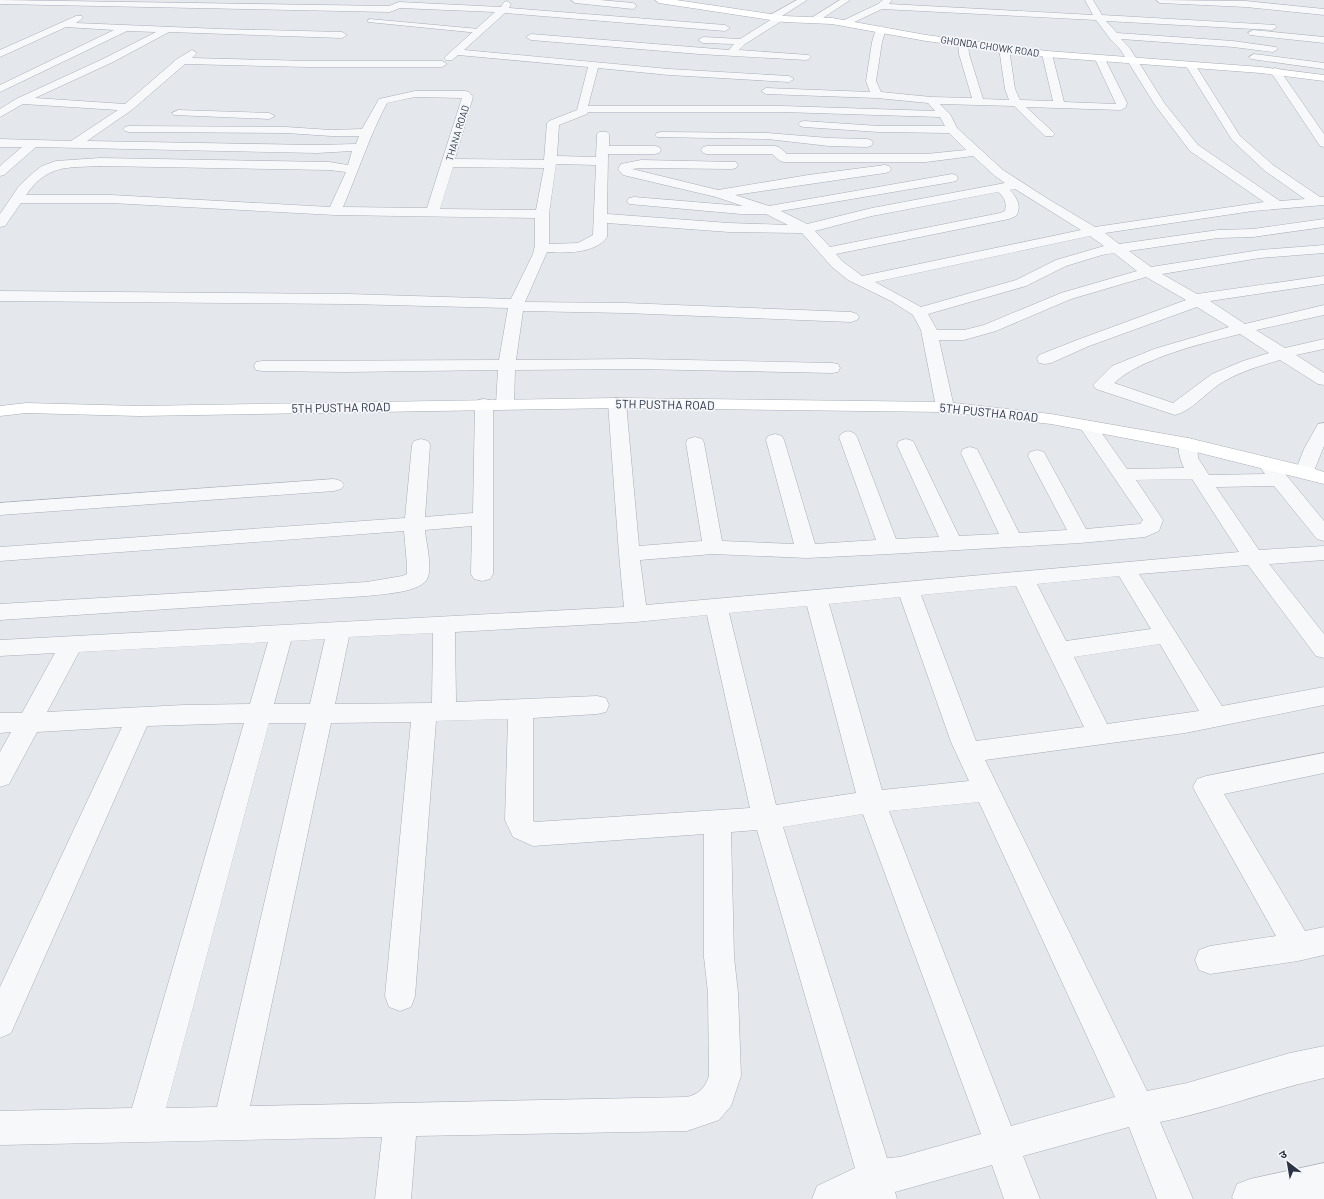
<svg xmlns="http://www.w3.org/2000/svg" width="1324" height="1199" viewBox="0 0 1324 1199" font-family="Barlow,'Noto Sans Devanagari',sans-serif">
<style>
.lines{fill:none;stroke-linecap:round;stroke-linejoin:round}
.lane-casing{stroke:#a9aeb7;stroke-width:1}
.street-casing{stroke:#a9aeb7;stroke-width:1}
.secondary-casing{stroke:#a9aeb7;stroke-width:1}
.lane{fill:#f7f8fa;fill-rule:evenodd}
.street{fill:#f7f8fa;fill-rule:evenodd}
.secondary{fill:#fff;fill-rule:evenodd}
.labels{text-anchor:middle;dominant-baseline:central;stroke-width:3.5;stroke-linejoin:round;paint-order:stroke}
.far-street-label{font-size:10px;fill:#2b3445;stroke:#f4f6f9}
.street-label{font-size:12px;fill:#2b3445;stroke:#f4f6f9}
</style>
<rect width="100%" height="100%" fill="#e4e7ec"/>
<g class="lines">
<defs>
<path id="lane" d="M370,19L479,29L482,31L479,33L368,22V20Z"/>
<g id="street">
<path d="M0,0L389,6L399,2L501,7L504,2L507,1L511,4L509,8L725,25L730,28L725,31L505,13L464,50L669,69L789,76L794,79L789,82L669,75L598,68L588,106H782L935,111L928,103L877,98L766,94L761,91L766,88L870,92L866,81L872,42L876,29L881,26L886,29L882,42L876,81L881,92L931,97L972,98L959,54L958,43L963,40L968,43L969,54L983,99L1009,100L1005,89L999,48L1004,45L1009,48L1015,89L1020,100L1053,101L1042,54L1047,51L1052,54L1064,102L1116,104L1095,59L1100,56L1105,59L1127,103L1126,107L1121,110L1026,107L1053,132L1055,134L1053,136H1045L1014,106L940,104L950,114L957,128L1003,170L1048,199L1095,227L1264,202L1190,151L1155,105L1120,49L1111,40L1096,20L882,9L848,25H842L840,23L842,21L878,4L883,0H892L889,4L1093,15L1085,0H1093L1102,15L1275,25L1277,27L1272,30L1106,21L1117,33L1233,41L1276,47L1278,49L1273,52L1233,47L1121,39L1129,47L1165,104L1198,145L1280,201L1305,199L1265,171L1232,140L1186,66L1191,63L1196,66L1240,136L1273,165L1320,197H1324V205L1253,211L1105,233L1119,244L1218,230L1253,229L1324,219V227L1253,237L1218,238L1129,251L1151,267L1260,250L1324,245V253L1260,258L1162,274L1197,294L1324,276V284L1210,301L1245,324L1324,305V315L1256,330L1285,348L1324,339V349L1296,355L1324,373V385L1318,384L1280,360C1259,366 1236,373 1218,385C1204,395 1191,411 1175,415L1096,389L1093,385L1112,366L1154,349L1229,327L1197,307L1089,346L1051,363L1045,364L1039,363L1037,359L1039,355L1077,340L1186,300L1146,277L1071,299L996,331L964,340H939L954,407L951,411L945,412L939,411L936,407L921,330L913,315L891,301L848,280L832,267L802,233L729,232L607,223V237C595,254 566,253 547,252L525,302L625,303L851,312L857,314L859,317L857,320L851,322L625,313L523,311L516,360L636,359L832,363L838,364L840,368L838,372L832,373L636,369L515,370L514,404L511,408L505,409L499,408L496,404L498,370L345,372L262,371L256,370L254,366L256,362L262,361L499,360L508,308L348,304L0,301V291L348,294L511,299L533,254L535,245V218L335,215L111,203H21L5,226L0,227V214L19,186L34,172L42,166L56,161L100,158L329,162L348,165L352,151L317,153L36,147L4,175L0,176V166L22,147H0V139L71,141L118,110L23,104L0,117V109L16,99L105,58L156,32L127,31L0,92V85L114,30L66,27L0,57V50L76,16H82L83,18L76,23L220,29L342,32L347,35L342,38L169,32L113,62L35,98L125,104L177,59L192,50L197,53L192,58L308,61H442L447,64L442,67H308L185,64L133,109L87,141L317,145L356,144L359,136H331L286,133L129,132L125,131L123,129L125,127L129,126L286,127L331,130L362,129L379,99L415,91H465L469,92L473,97L455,159L544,160L547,123L549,121L577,110L588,67L458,55L452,60H446L444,58L446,56L495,12L400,8L390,12L0,4ZM415,97L462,98L427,208L343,207C358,172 369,137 387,103ZM588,112H782L940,117L945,126H879L804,121L800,122L798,124L800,126L804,127L879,132L949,133L966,150L926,154H787L779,147L775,146H707L703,147L701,150L703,153L707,154H772L780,161L784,162H926L973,156L995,176L1005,183L872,208L807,224L781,211L952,182L956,181L958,178L956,175L952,174L769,206L735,195L885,173L889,172L891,169L889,166L885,165L808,175L718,190L632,169L641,168L732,169L736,168L738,165L736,162L641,160L621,164L618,169L623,175L716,197L743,206L634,197L629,198L627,201L629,204L741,214H766L788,225L729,223L607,214L608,154H655L659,153L661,150L659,147L655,146H609V134L607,132H599L597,134L596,157L557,156L559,125L587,114ZM556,164L596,165L593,235L578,243L549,244V214ZM100,166L329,170L346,172L330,207L111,195H26C48,164 66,168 100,166ZM453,167L544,168L536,210L440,209ZM1015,189L1081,230L862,276L842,261L836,254L1009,219L1016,216C1022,206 1017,198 1010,190ZM998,192C1004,197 1007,202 1005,211L1000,213L830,247L815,231L872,216ZM1090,236L1104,246L1056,260L1016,280L921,307L875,282ZM1114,253L1137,271L1061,293L984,325L964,330H937L928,314L1026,286L1066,266L1102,255ZM1240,334L1269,353L1243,361L1212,374L1173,403L1114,383C1141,358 1203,343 1240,334Z"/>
<path d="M571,0H600L633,3L637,6L633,9L575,3Z"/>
<path d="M797,0H807L782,16L784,18L783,20L745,44L739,50L809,55L811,57L809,59L806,60L699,54L531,40L526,37L531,34L729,50L734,44L703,43L698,40L703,37L740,39L772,19L769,17L770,15Z"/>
<path d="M840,0H850L817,22H811L809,20L811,18Z"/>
<path d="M1156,0L1246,1L1324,9V15L1246,7L1160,3Z"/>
<path d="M1253,30L1324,37V43L1250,35L1248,33Z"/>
<path d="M1254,54L1324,63V69L1251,59L1249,57Z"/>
<path d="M1275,68L1279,69L1324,134V147L1320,146L1270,71Z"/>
<path d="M178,110L269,113L275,116L269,119L174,115L172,113Z"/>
<path d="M661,132L767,133L829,138L867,139L871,140L873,143L871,146L867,147L829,146L767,139L657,137L655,135L657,133Z"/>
<path d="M617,398L623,399L626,403L639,546L702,541L686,443L688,439L695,437L702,439L704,443L722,541L794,544L766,440L768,436L775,434L782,436L784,440L815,544L876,540L839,437L842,433L848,431L854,433L857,437L896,539L939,537L897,445L899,441L906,439L913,441L915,445L959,536L999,534L961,453L963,449L970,447L977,449L1019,533L1067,530L1028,456L1030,452L1037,450L1044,452L1046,456L1086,529L1140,524L1143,520L1079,426L1082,422L1088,421L1094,422L1127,469L1184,468C1180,459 1176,448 1181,440L1188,438L1195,440L1197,444L1198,458L1209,475L1265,474L1257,463L1259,459L1266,457L1273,459L1324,521V541L1317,539L1274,486L1216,487L1259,550L1324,546V560L1269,564L1324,634V658L1316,656L1248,565L1139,574L1222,706L1324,687V705L1185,733L985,760L1147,1091L1187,1083L1290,1053L1324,1046V1078C1269,1090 1216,1111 1160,1122L1193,1199H1157L1129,1127L1023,1156L1040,1199H1004L992,1165L895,1192L897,1199H812L817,1186L855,1168L757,830L731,832L734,957L738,993L741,1076L731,1106L719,1120L687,1131L416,1136L411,1199H375L382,1137L0,1145V1111L132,1108L244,723L147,726L11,1033L0,1038V987L122,727L37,732L9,784L0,787V752L11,732L0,733V713H22L55,653L0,656V640L624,607L619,554L608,403L611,399ZM1192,479L1239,552L646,605L640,560L713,554L807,558L889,554L1080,543L1145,537L1159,531L1163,520L1136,480ZM1119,576L1151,629L1066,641L1037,584ZM1016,586L1084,727L976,741L921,595ZM900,597L951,742L969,781L882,790L829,604ZM807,606L856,793L776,805L729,613ZM707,615L750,808L535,822L533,821V718L597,714L606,712L609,705L606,698L597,696L456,702L455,632L636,622ZM433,633L432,703L335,704L349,637ZM325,639L310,704H274L291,641ZM268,642L250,704L184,705L47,712L79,652ZM1160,644L1199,711L1107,724L1074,657ZM508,719L505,820L513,837L533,846L704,834V957L708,993L709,1076C705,1088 699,1094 687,1097L250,1106L331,723L411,722L385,996L389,1007L400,1011L411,1007L415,996L436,721ZM269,723H306L217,1107L166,1108ZM979,802L1115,1097L1011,1126L889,811ZM863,814L981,1134L900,1157L887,1158L783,827Z"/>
<path d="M484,399L490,400L493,404V574L490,579L482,581L474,579L471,574L472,526L425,530C426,544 432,563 428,577C423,593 381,594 367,596L0,620V604L367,582L402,576L407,574V565L404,531L0,561V547L405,518L412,445L414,441L421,439L428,441L430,445L425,517L473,513L475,404L478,400Z"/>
<path d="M1324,423V446L1312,476L1305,478L1298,476L1295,472L1304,449L1318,424Z"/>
<path d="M334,479L341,481L344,485L341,489L334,491L0,515V503Z"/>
<path d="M1324,753V773L1224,794L1305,931L1324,927V955L1298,961L1210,974L1199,970L1195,960L1199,950L1210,946L1276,936L1197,795L1193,787L1197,779L1206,776Z"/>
<path d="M1324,1163V1199H1233L1232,1197L1237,1184L1250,1179Z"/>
</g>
<g id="secondary">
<path d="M655,0H676L784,16L832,18L926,35L1047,51L1261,67L1324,75V81L1261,73L1047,57L926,41L832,24L784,22L659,3Z"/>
<path d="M617,398L945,402L1051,414L1188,438L1312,468L1324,472V484L1188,450L1051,424L945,412L617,408L139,416L26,413L0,416V406L26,403L139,406Z"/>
</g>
</defs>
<!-- lane casing -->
<use href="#lane" class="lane-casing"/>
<!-- street casing -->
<use href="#street" class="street-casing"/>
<!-- secondary casing -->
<use href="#secondary" class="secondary-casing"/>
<!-- lane -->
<use href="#lane" class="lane"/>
<!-- street -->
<use href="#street" class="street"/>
<!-- secondary -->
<use href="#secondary" class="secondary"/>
</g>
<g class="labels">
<!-- far-street labels -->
<g class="far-street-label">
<text transform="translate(990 46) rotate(8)">GHONDA CHOWK ROAD</text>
<text transform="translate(457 133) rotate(-73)">THANA ROAD</text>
</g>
<!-- street labels -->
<g class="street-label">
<text transform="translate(665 404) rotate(1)">5TH PUSTHA ROAD</text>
<text transform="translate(341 407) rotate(-1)">5TH PUSTHA ROAD</text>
<text transform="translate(989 412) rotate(6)">5TH PUSTHA ROAD</text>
</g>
</g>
<!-- north arrow -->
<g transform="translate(1288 1163) rotate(329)" stroke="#f4f6f9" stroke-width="3" paint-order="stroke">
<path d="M0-3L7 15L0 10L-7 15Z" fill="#2b3445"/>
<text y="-6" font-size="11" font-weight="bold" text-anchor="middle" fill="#2b3445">उ</text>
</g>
</svg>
